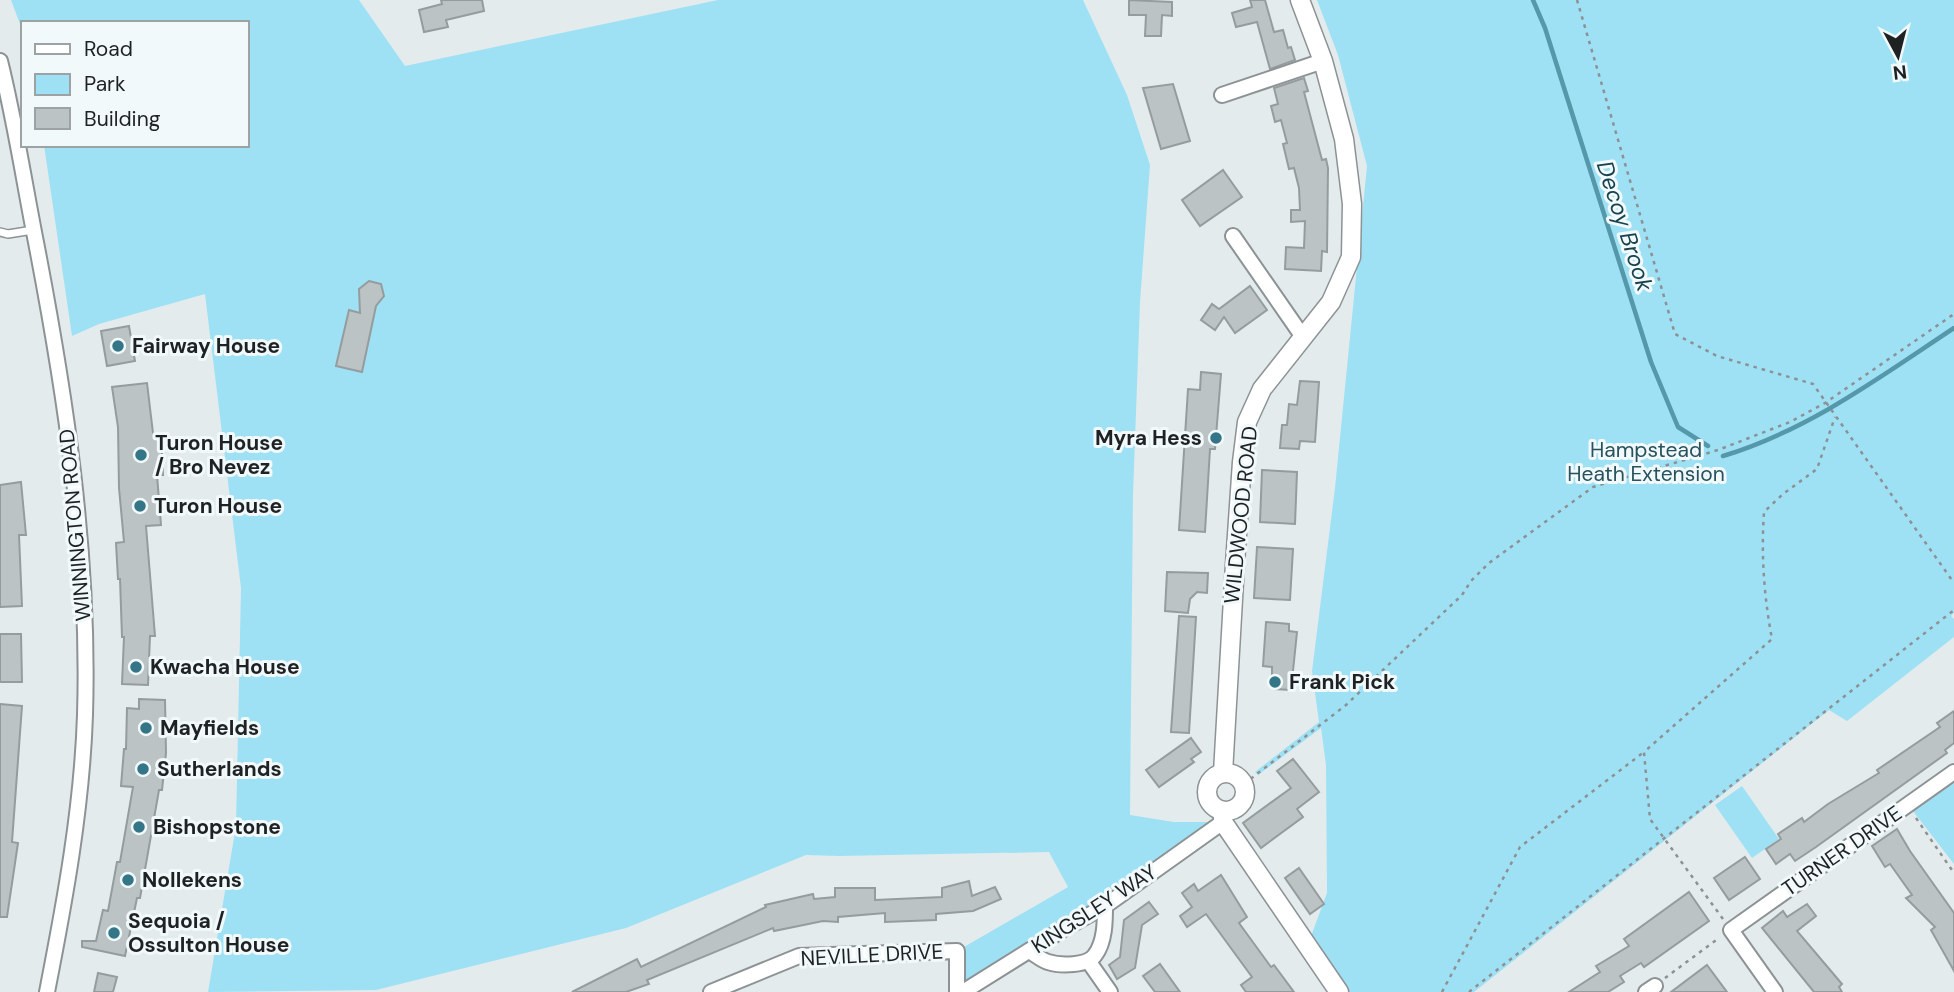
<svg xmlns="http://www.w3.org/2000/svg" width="1954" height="992" viewBox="0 0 1954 992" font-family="'DM Sans',sans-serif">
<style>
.green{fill:#9ee1f4}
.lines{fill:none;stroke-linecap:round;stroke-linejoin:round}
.stream{stroke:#5598aa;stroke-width:4.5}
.building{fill:#bcc3c5;stroke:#959c9e;stroke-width:2}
.service-casing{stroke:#8d9395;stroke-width:10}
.minor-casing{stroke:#8d9395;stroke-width:18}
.tertiary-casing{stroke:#8d9395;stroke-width:21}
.path{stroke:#8c9193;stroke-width:2.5;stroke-dasharray:3.5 5;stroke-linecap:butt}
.service{stroke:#fff;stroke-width:7}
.minor{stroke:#fff;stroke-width:14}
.tertiary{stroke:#fff;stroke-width:18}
.poi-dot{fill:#347688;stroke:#f1f9fb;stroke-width:2.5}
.labels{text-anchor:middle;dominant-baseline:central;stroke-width:6;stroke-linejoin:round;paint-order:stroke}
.poi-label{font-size:21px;font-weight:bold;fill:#1f2223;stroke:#f1f9fb;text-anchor:start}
.park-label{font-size:21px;fill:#28525d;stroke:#f1f9fb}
.street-label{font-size:21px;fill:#1f2223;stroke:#f1f9fb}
.water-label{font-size:23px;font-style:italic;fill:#17424d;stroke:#f1f9fb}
</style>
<rect width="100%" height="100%" fill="#e4ebed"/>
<!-- green -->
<g class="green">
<path d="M11,0H359L405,66L718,0H1083L1127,95L1150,165L1140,302L1133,495L1130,815L1174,822H1223L963,992L957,951L1068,887L1049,852L839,856L806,855L626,928L376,990L208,992L236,826L241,588L205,294L99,324L72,336L44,145H247V23H23V32Z"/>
<path d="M1317,0H1954V613L1951,616L1954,619V637L1847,721L1829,710L1474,992H1339L1307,947L1327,893L1326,765L1321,728L1258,775L1255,772L1319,722L1312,671L1335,488L1367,166L1338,55Z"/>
<path d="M1953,782L1954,784V864L1913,811Z"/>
<path d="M1742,786L1779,839L1752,858L1715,805Z"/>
</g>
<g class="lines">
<!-- stream -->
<g class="stream">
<path d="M1533,0L1545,28L1651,362L1678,427L1708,446"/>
<path d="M1723,456C1809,430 1880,377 1954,328"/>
</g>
</g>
<!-- building -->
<g class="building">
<path d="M441,0H482L484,11L446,20L448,27L424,32L419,10L442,4Z"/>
<path d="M1129,0L1172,2V16L1162,15L1161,36H1145L1146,15H1129Z"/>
<path d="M1250,0H1265L1274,32L1283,30L1288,48L1291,47L1295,60L1270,69L1257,22L1236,27L1232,13L1252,7Z"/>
<path d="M1304,78L1308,91L1304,92L1322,160L1326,159L1328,168L1327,252L1322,251L1321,271L1285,269L1286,247L1304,248L1305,221L1291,222V210H1300L1299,188L1294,168L1289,169L1283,144L1287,143L1281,120L1275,122L1271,106L1278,104L1274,88Z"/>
<path d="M1173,84L1190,141L1161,149L1143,88Z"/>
<path d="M1223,170L1242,197L1200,226L1182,200Z"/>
<path d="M369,281L381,284L384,296L376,306L362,372L336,366L349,310L360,313L359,289Z"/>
<path d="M1250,286L1267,310L1235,333L1224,317L1215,330L1201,320L1212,304L1219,309Z"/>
<path d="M129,326L135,361L107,366L101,331Z"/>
<path d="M1201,372L1221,374L1215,449H1210L1205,532L1179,530L1188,389L1200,390Z"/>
<path d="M1300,381L1319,382L1315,442L1300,441L1299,449L1280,448L1282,425H1287L1289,404L1297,405Z"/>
<path d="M147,383L153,433H161L163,475H157L161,525L146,526L155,636H150L148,685L122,684L124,637H122L120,579H118L116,543L124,542L119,488L118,427L112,387Z"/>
<path d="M1262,470L1297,472L1295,524L1260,522Z"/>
<path d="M21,482L26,535H19L22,606L0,607V485Z"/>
<path d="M1257,547L1293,549L1290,600L1254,598Z"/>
<path d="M1167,572L1208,573L1207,593L1197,592L1190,599L1188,613L1165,611Z"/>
<path d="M1179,616L1196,617L1189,733L1171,732Z"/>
<path d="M1266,622L1289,624V631L1297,632L1291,690L1274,689L1275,676H1272V667L1263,666Z"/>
<path d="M0,634H21L22,682H0Z"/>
<path d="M139,699L165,700L166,753L162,790H159L140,898H137L125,956L82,947V941H96L103,910L108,911L117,862H120L133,787L121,786L124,749H126L127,708L139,709Z"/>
<path d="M0,704L22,706L12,842L18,843L7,917H0Z"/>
<path d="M1954,711V743L1945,750L1947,753L1816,847L1795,861L1790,854L1776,864L1766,849L1781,839L1778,834L1802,818L1804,822L1828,804L1879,773L1877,770L1940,727L1937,723Z"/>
<path d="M1191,738L1201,752L1191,759L1194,762L1159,787L1146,770Z"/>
<path d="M1293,759L1319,792L1297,809L1303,817L1261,848L1243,823L1291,788L1277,771Z"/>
<path d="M1897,829L1910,851L1954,913V971L1931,930L1935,927L1906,898L1912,895L1890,864L1885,867L1872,846Z"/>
<path d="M1745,857L1760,879L1729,900L1714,878Z"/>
<path d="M1299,868L1324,904L1310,914L1285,878Z"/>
<path d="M1221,875L1247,917L1239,923L1271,967L1274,965L1294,992H1246L1241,985L1252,977L1206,914L1187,927L1180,916L1192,907L1182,893L1194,884L1198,891Z"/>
<path d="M969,881L972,896L995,887L1001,899L973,911L936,914V920L885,922V913L838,917V922L823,921L774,931L773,928L647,980L649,984L626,992H572L637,959L641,967L766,907L765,905L813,894L814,899L835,897V888H875V900L942,897V888Z"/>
<path d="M1689,892L1709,921L1644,967L1641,963L1620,976L1624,982L1608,992H1569L1600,972L1596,966L1629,946L1624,939Z"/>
<path d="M1149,902L1158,914L1142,925L1135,968L1117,979L1109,965L1120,957L1124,920Z"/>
<path d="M1807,904L1816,916L1797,931L1842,984L1839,987L1842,992H1814L1762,928L1783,911L1787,917Z"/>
<path d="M1160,964L1180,992H1155L1143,976Z"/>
<path d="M1707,965L1727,992H1671Z"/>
<path d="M98,973L117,977L113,992H94Z"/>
</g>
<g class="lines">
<defs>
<path id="service" d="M0,232L8,234L33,230"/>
<g id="minor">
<path d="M0,61C14,117 23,175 34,232C65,391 90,552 85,715C82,808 65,900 47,992"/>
<path d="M1222,95L1323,61"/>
<path d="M1233,236L1303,337"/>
<path d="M1029,951C1035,954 1041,960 1048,962C1060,966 1088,966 1095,955C1105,942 1105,921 1105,906"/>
<path d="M1089,962L1110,992"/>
<path d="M711,992L799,956L957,951V992"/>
<path d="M963,992L1062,930L1105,906L1223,822"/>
<path d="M1646,992L1655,986"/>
<path d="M1775,992L1731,930L1954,772"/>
</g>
<g id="tertiary">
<path d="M1223,773L1235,564L1242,462L1247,422L1262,389L1331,302L1351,257L1352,204L1344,139L1323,61L1300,0"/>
<circle cx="1226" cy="792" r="19"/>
<path d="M1223,811V822L1339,992"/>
</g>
</defs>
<!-- service casing -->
<use href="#service" class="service-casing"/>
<!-- minor casing -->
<use href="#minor" class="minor-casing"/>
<!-- tertiary casing -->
<use href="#tertiary" class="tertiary-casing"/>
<!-- path -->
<g class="path">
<path d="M1577,0L1675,334L1717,356L1813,384L1954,583"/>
<path d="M1244,784L1346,705L1462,595L1471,581L1489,563L1593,487L1718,450L1790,422L1825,403L1954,314"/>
<path d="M1916,818L1954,873"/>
<path d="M1723,919L1650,819L1644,752L1772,639C1764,597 1761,554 1764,512L1783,494L1817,469L1835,417"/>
<path d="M1665,978L1719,938"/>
<path d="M1442,992L1520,847L1644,752"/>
<path d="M1469,992L1954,610"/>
</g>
<!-- service -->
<use href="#service" class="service"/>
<!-- minor -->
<use href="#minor" class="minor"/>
<!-- tertiary -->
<use href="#tertiary" class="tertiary"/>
</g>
<!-- markers -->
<g class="poi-dot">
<circle cx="118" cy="346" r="7"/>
<circle cx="1216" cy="438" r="7"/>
<circle cx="141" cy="455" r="7"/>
<circle cx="140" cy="506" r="7"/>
<circle cx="136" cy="667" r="7"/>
<circle cx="1275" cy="682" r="7"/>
<circle cx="146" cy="728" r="7"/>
<circle cx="143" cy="769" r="7"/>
<circle cx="139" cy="827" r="7"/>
<circle cx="128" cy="880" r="7"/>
<circle cx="114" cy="933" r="7"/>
</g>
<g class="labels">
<!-- poi labels -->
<g class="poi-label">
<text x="132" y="346">Fairway House</text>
<text x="1202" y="438" text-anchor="end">Myra Hess</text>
<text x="155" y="443">Turon House<tspan x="155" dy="24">/ Bro Nevez</tspan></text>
<text x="154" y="506">Turon House</text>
<text x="150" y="667">Kwacha House</text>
<text x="1289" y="682">Frank Pick</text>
<text x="160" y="728">Mayfields</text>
<text x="157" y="769">Sutherlands</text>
<text x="153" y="827">Bishopstone</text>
<text x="142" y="880">Nollekens</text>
<text x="128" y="921">Sequoia /<tspan x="128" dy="24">Ossulton House</tspan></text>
</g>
<!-- park labels -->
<g class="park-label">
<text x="1646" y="450">Hampstead<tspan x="1646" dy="24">Heath Extension</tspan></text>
</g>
<!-- street labels -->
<g class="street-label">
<text transform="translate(1241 515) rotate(-84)">WILDWOOD ROAD</text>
<text transform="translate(75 525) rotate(-95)">WINNINGTON ROAD</text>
<text transform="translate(1842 851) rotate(-35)">TURNER DRIVE</text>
<text transform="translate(1094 909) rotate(-33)">KINGSLEY WAY</text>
<text transform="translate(872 955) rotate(-3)">NEVILLE DRIVE</text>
</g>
<!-- water labels -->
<g class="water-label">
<text transform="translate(1625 226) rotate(72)">Decoy Brook</text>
</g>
</g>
<!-- legend -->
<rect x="21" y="21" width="228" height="126" fill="#f1f9fb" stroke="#9da3a5" stroke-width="2"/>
<rect x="35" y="44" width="35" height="10" fill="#ffffff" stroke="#9da3a5" stroke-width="2"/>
<text x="84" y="56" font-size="21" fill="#1f2223">Road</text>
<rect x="35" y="74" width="35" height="21" fill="#9ee1f4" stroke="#9da3a5" stroke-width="2"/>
<text x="84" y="91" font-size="21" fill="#1f2223">Park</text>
<rect x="35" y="108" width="35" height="21" fill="#bcc3c5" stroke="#9da3a5" stroke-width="2"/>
<text x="84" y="126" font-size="21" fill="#1f2223">Building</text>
<!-- north arrow -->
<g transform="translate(1898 56) rotate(173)" stroke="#f1f9fb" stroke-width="5" paint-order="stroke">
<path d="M0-5L12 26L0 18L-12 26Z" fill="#1f2223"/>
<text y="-10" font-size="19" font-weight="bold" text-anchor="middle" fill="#1f2223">N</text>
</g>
</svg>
